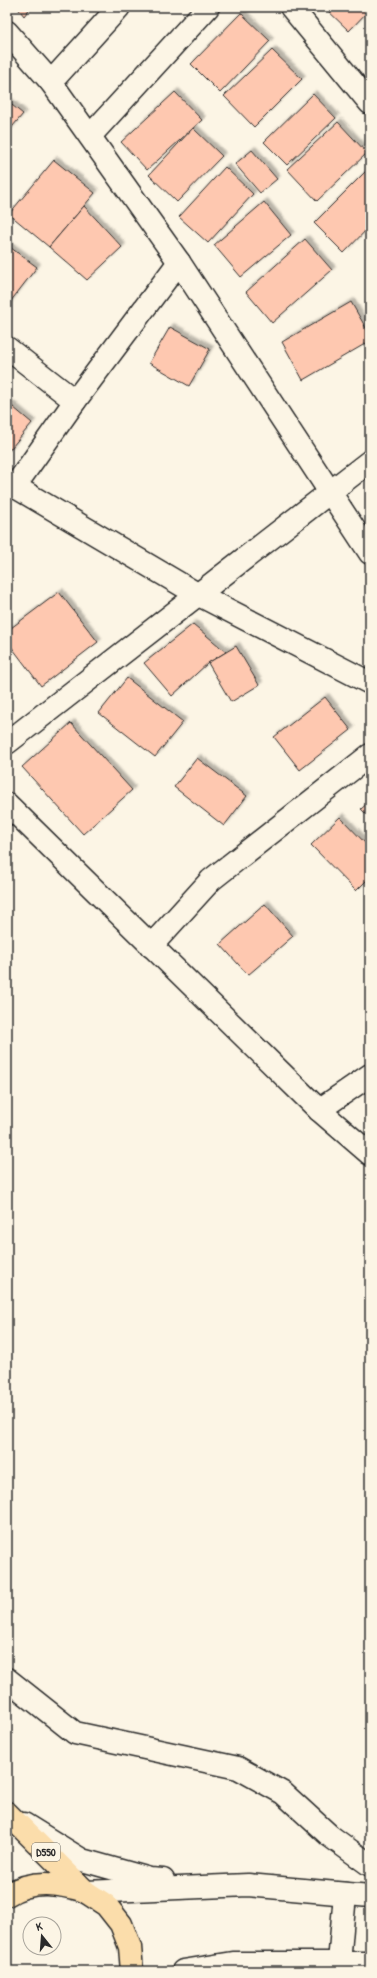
<svg xmlns="http://www.w3.org/2000/svg" width="377" height="1978" viewBox="0 0 377 1978" font-family="'Patrick Hand',sans-serif">
<style>
.building{fill:#fec8b0;stroke:#2b2b2b;filter:url(#shadow)}
.lines{fill:none;stroke-linecap:round;stroke-linejoin:round}
.street-casing{stroke:#2b2b2b;stroke-width:25}
.secondary-casing{stroke:#2b2b2b;stroke-width:25}
.highway-casing{stroke:#2b2b2b;stroke-width:25}
.street{stroke:#fcf5e5;stroke-width:22}
.secondary{stroke:#fcf5e5;stroke-width:22}
.highway{stroke:#fbddab;stroke-width:22}
.labels{text-anchor:middle;dominant-baseline:central;stroke-width:3;stroke-linejoin:round;paint-order:stroke}
.shield{fill:#fcf5e5;stroke:#6a6863;stroke-width:1}
.shield-label{font-size:11px;font-weight:bold;fill:#2b2b2b}
</style>
<defs>
<filter id="shadow"><feDropShadow dx="3.5" dy="-3.5" stdDeviation="1" flood-color="#0004"/></filter>
</defs>
<rect width="100%" height="100%" fill="#fcf5e5"/>
<filter id="ink" filterUnits="userSpaceOnUse"><feTurbulence type="fractalNoise" baseFrequency=".025" numOctaves="2"/><feDisplacementMap in="SourceGraphic" scale="8" xChannelSelector="R" yChannelSelector="G"/><feConvolveMatrix kernelMatrix="1 2 1 2 8 2 1 2 1" color-interpolation-filters="sRGB"/></filter>
<g filter="url(#ink)">
<!-- building -->
<g class="building">
<path d="M17,7H31L24,16Z"/>
<path d="M324,7H370V9L349,31Z"/>
<path d="M241,13L270,41L220,93L191,64Z"/>
<path d="M272,50L302,79L254,127L224,96Z"/>
<path d="M175,92L202,120L147,170L121,142Z"/>
<path d="M313,94L336,118L287,165L264,142Z"/>
<path d="M7,101L23,114L7,133Z"/>
<path d="M338,122L367,153L317,201L287,169Z"/>
<path d="M193,128L222,156L177,202L149,175Z"/>
<path d="M252,150L277,179L260,193L235,164Z"/>
<path d="M54,160L95,193L49,247L9,214Z"/>
<path d="M225,167L253,194L208,243L179,217Z"/>
<path d="M370,167V226L344,253L314,223Z"/>
<path d="M264,202L291,235L241,277L214,245Z"/>
<path d="M84,206L122,247L87,280L49,247Z"/>
<path d="M305,239L332,270L272,323L246,292Z"/>
<path d="M7,245L37,267L7,306Z"/>
<path d="M351,302L370,335V341L303,380L282,342Z"/>
<path d="M170,327L210,349L189,386L149,363Z"/>
<path d="M7,402L32,423L7,453Z"/>
<path d="M59,592L98,642L41,686L7,641V631Z"/>
<path d="M193,624L226,652L208,663L172,696L144,663Z"/>
<path d="M236,646L259,685L231,702L208,663Z"/>
<path d="M127,678L183,722L155,757L99,713Z"/>
<path d="M325,697L351,730L300,770L274,737Z"/>
<path d="M71,723L132,790L83,834L22,767Z"/>
<path d="M197,758L247,796L224,826L174,787Z"/>
<path d="M370,801V818L361,809Z"/>
<path d="M340,817L370,848V877L356,891L311,845Z"/>
<path d="M265,904L293,936L248,975L220,944Z"/>
</g>
<g class="lines">
<defs>
<g id="street">
<path d="M291,7L370,103"/>
<path d="M7,32L51,82L179,262L370,553"/>
<path d="M51,82L119,7"/>
<path d="M90,136L208,7"/>
<path d="M7,348L75,401"/>
<path d="M7,482L197,594L370,683"/>
<path d="M15,486L75,401L179,262"/>
<path d="M7,743L370,461"/>
<path d="M7,804L319,1110L370,1154"/>
<path d="M151,946L211,880L370,755"/>
<path d="M319,1110L370,1075"/>
<path d="M7,1679L75,1733L238,1768L283,1793L330,1836L370,1865"/>
</g>
<g id="secondary">
<path d="M24,1824L82,1860L150,1879L163,1880"/>
<path d="M86,1892L248,1885L370,1896"/>
<path d="M339,1963L345,1894"/>
<path d="M183,1971L233,1963H370"/>
</g>
<g id="highway">
<path d="M7,1813L86,1892L106,1905L121,1924L130,1947L132,1971"/>
<path d="M7,1895C32,1879 58,1883 85,1891"/>
</g>
</defs>
<!-- street casing -->
<use href="#street" class="street-casing"/>
<!-- secondary casing -->
<use href="#secondary" class="secondary-casing"/>
<!-- highway casing -->
<use href="#highway" class="highway-casing"/>
<!-- street -->
<use href="#street" class="street"/>
<!-- secondary -->
<use href="#secondary" class="secondary"/>
<!-- highway -->
<use href="#highway" class="highway"/>
</g>
</g>
<g class="labels">
<!-- shield labels -->
<rect class="shield" x="32" y="1843" width="28" height="18" rx="3"/>
<g class="shield-label">
<text x="46" y="1852">D550</text>
</g>
</g>
<!-- margin -->
<rect width="377" height="1978" fill="none" stroke="#fcf5e5" stroke-width="24"/>
<rect x="12" y="12" width="353" height="1954" fill="none" stroke="#2b2b2b" stroke-width="1.5" filter="url(#ink)"/>
<!-- north arrow -->
<g transform="translate(42 1936) rotate(343)"><circle r="19" fill="#fcf5e5" stroke="#a8a49b"/>
<path d="M0-3L7 15L0 10L-7 15Z" fill="#2b2b2b"/>
<text y="-6" font-size="11" font-weight="bold" text-anchor="middle" fill="#2b2b2b">K</text>
</g>
</svg>
